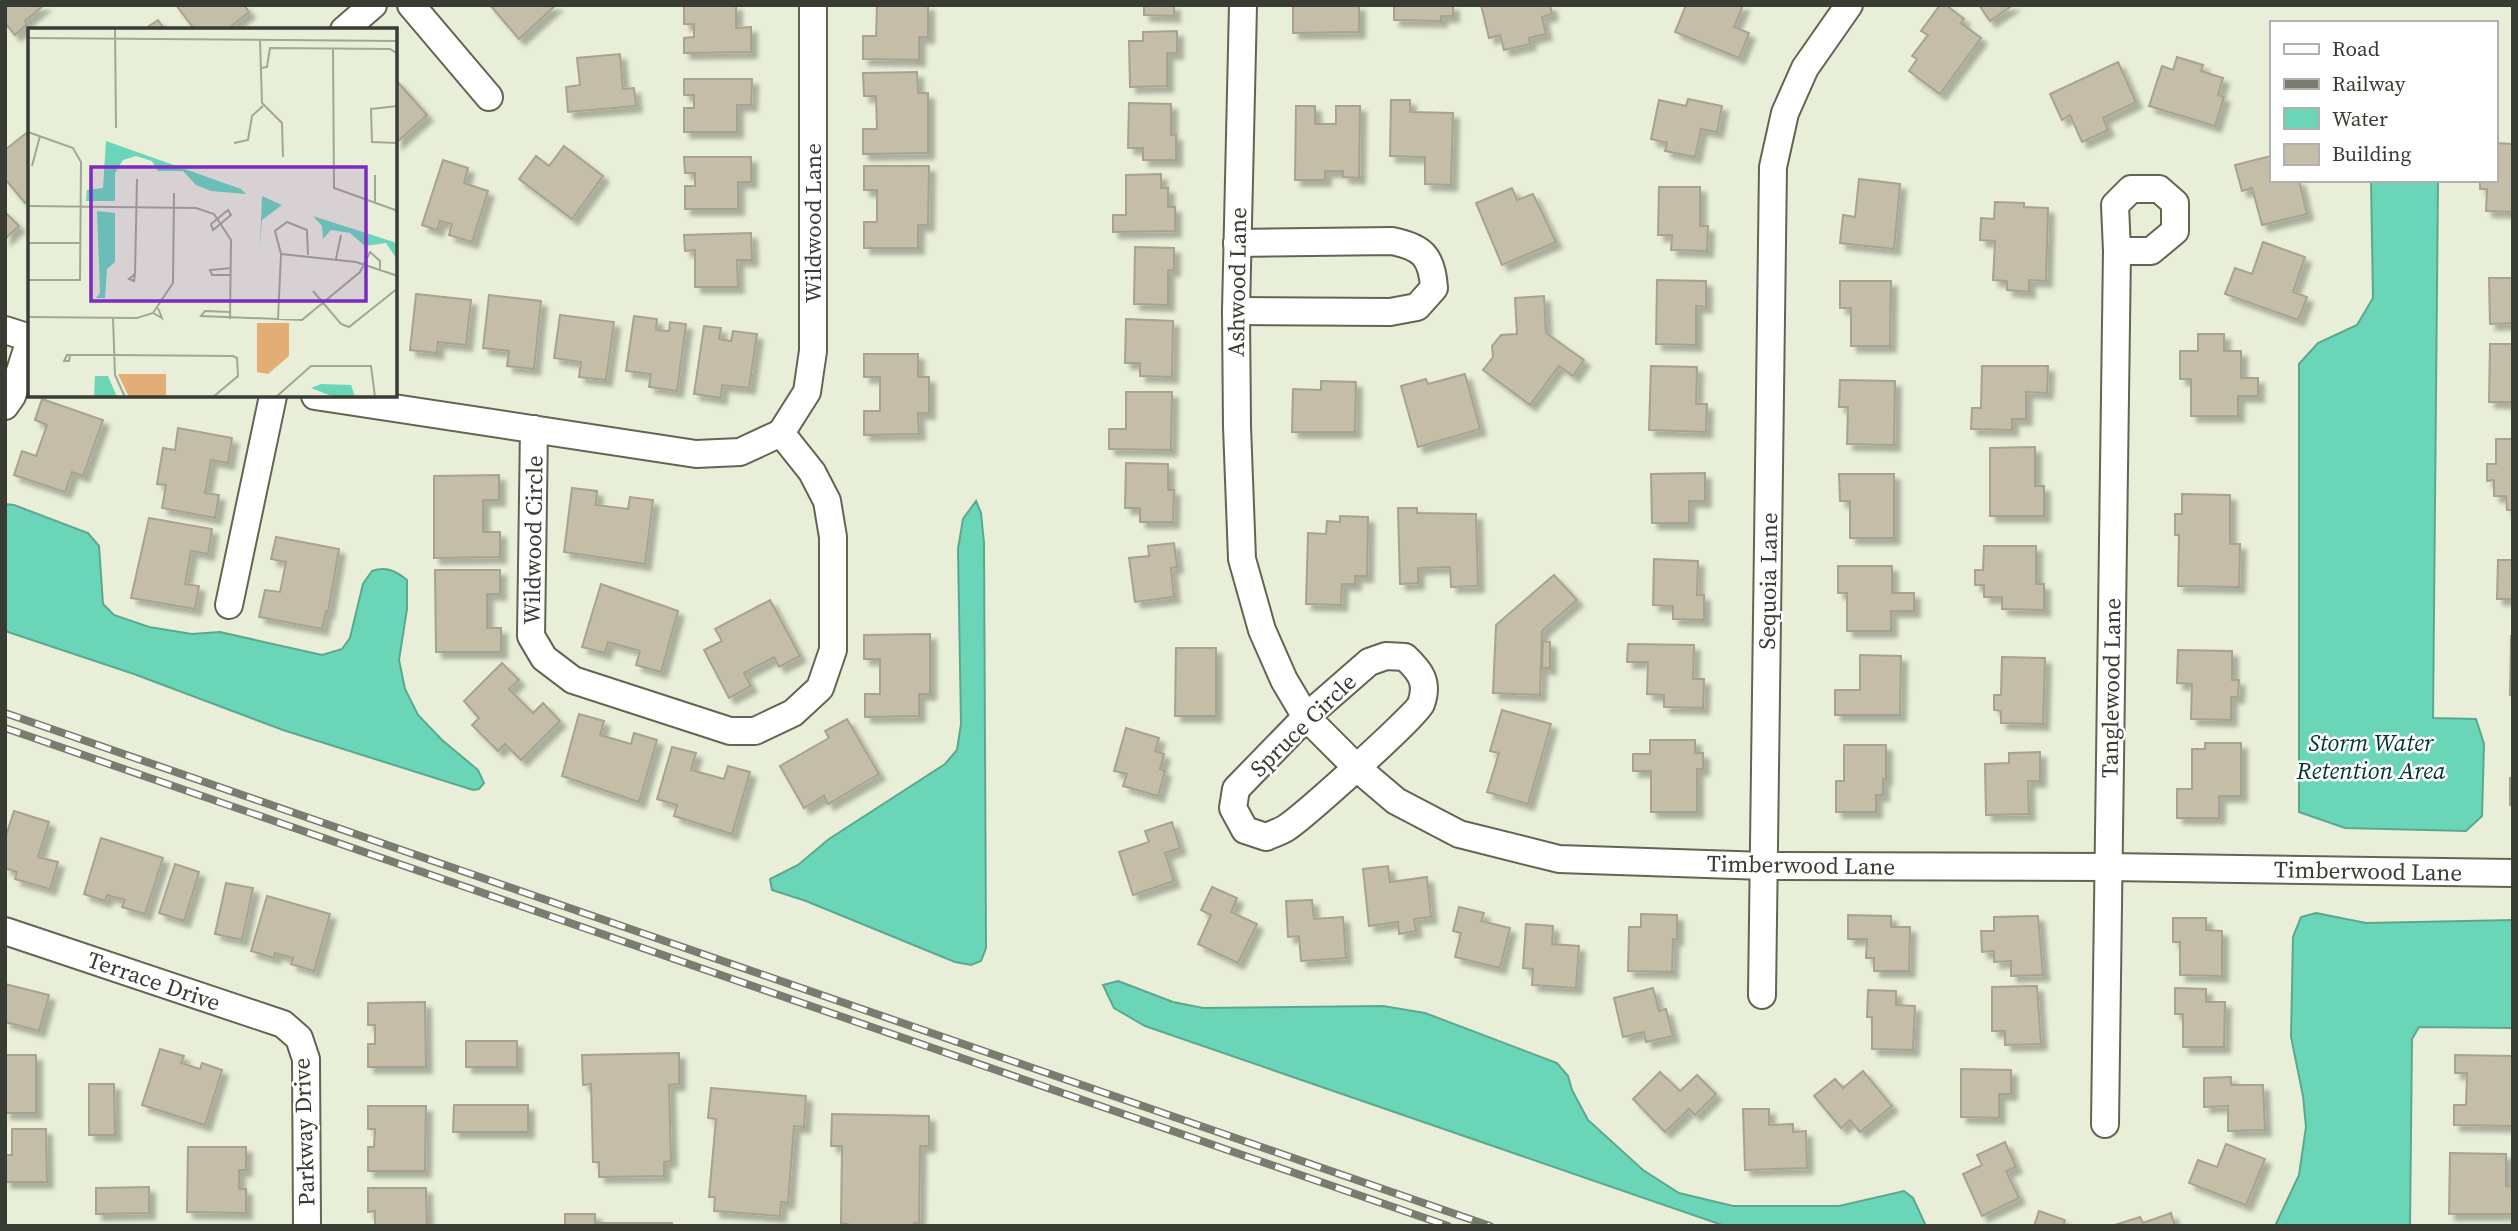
<svg xmlns="http://www.w3.org/2000/svg" width="2518" height="1231" viewBox="0 0 2518 1231" font-family="'Source Serif 4',serif">
<style>
.water{fill:#6ad6b7;stroke:#5ba88f;stroke-width:2}
.building{fill:#c4bda7;stroke:#a9a28c;stroke-width:2;filter:url(#shadow)}
.lines{fill:none;stroke-linecap:round;stroke-linejoin:round}
.minor-casing{stroke:#616652;stroke-width:30}
.minor{stroke:#fff;stroke-width:26}
.rail-casing{stroke:#797d6f;stroke-width:8}
.rail{stroke:#fff;stroke-width:5;stroke-dasharray:16;stroke-linecap:butt}
.labels{text-anchor:middle;dominant-baseline:central;stroke-width:5;stroke-linejoin:round;paint-order:stroke}
.street-label{font-size:23px;fill:#393c33;stroke:#fff}
.water-label{font-size:24px;font-style:italic;fill:#01362a;stroke:#fff}
.inset-road{fill:none;stroke:#a2a795;stroke-width:2}
.view{fill:#7b2cbf;fill-opacity:0.15;stroke:#7b2cbf;stroke-width:3.5}
.inset-edge{fill:none;stroke:#393c33;stroke-width:3.5}
</style>
<defs>
<filter id="shadow"><feDropShadow dx="6" dy="6" stdDeviation="2" flood-color="#0004"/></filter>
</defs>
<rect width="100%" height="100%" fill="#e8eed7"/>
<!-- water -->
<g class="water">
<path d="M2371,180H2438L2433,718L2476,719L2484,744L2482,816L2466,831L2345,828L2299,812V364L2318,343L2357,325L2373,298Z"/>
<path d="M976,501L981,513L984,543L986,948L981,961L971,965L955,962L806,901L772,890L770,879L798,865L829,839L945,764L957,750L961,724L958,549L963,519Z"/>
<path d="M5,504L14,505L88,533L99,546L103,604L114,615L149,627L192,634L220,632L322,655L342,649L350,638L363,584L372,571C386,566 396,571 407,580V609L399,660L405,689L418,715L442,740L478,770L484,783L479,789L473,790L283,730L134,674L5,631Z"/>
<path d="M2316,913L2366,923L2513,920V1028L2419,1027L2412,1039L2410,1226H2275L2299,1175L2306,1127L2303,1096L2291,1037L2293,937L2301,917Z"/>
<path d="M1118,981L1173,1002L1203,1008L1383,1006L1425,1013L1557,1063L1568,1076L1572,1090L1588,1120L1643,1170L1679,1193L1733,1206H1839L1904,1191L1913,1198L1926,1226H1725L1145,1026L1114,1008L1103,985Z"/>
</g>
<!-- building -->
<g class="building">
<path d="M5,5H44L25,21L27,24L15,35L5,23Z"/>
<path d="M176,5H244L249,12L229,28L230,30H195Z"/>
<path d="M490,5H556L519,39Z"/>
<path d="M684,5H736V28L751,27V52L684,53V38L694,37V24H684Z"/>
<path d="M877,5H928V37H919V60L863,59V36H876Z"/>
<path d="M1144,5H1174V16L1144,15Z"/>
<path d="M1293,5H1359V32L1293,33Z"/>
<path d="M1394,5H1453V16H1441V21L1394,20Z"/>
<path d="M1481,5H1550L1552,14L1542,17L1546,34L1529,38L1530,44L1504,50L1500,35L1489,38Z"/>
<path d="M1686,5H1743L1734,27L1749,33L1739,58L1675,32Z"/>
<path d="M1940,5H1946L1964,19L1961,23L1981,38L1940,94L1909,71L1917,59L1912,56L1928,35L1921,31Z"/>
<path d="M1979,5H2013L1990,21Z"/>
<path d="M158,20L165,30H143Z"/>
<path d="M1177,31V53H1167V86L1130,87L1129,41H1143V32Z"/>
<path d="M620,54L623,89L634,88L636,106L568,112L566,87L580,85L577,58Z"/>
<path d="M2177,57L2203,65L2201,71L2223,78L2218,95L2224,97L2215,126L2149,106L2162,66L2173,70Z"/>
<path d="M2118,62L2136,102L2103,118L2108,130L2082,142L2070,115L2062,120L2050,94Z"/>
<path d="M917,72L918,93H928V153L863,154V129H877L876,96H864L863,73Z"/>
<path d="M684,79H752L751,105H737V132H684V108H694V95H684Z"/>
<path d="M396,80L427,115L396,143Z"/>
<path d="M1688,99L1722,106L1717,132L1701,129L1695,157L1665,151L1667,143L1651,139L1659,100L1686,106Z"/>
<path d="M1391,100H1410V112L1453,113L1451,185L1425,184V157L1390,156Z"/>
<path d="M1129,103L1171,104V135H1176V160H1143V148H1128Z"/>
<path d="M1296,106H1315V124H1336V106H1360L1359,178L1343,177V171H1325V180H1295Z"/>
<path d="M30,130V199L25,203L5,179V150Z"/>
<path d="M2495,143L2513,144V212L2486,211L2487,189H2480V180H2495Z"/>
<path d="M564,146L603,176L572,219L519,179L536,156L549,166Z"/>
<path d="M2271,156V180H2299L2307,214L2262,225L2252,188L2242,191L2235,165Z"/>
<path d="M684,157H751V182H738V209H685V186H695V173H685Z"/>
<path d="M443,160L468,168L464,183L488,191L472,242L449,235L452,224L440,221L437,230L422,225Z"/>
<path d="M864,166H929L928,225H918V248H864V222H877V190H864Z"/>
<path d="M1161,174V188H1168V207H1175V231L1113,232V215H1126V175Z"/>
<path d="M1859,179L1900,184L1894,249L1840,243L1843,215L1855,217Z"/>
<path d="M1659,187H1700V226H1708L1707,251L1671,250L1672,235H1658Z"/>
<path d="M1512,188L1517,200L1533,194L1556,242L1502,265L1476,203Z"/>
<path d="M1995,202L2024,203V207L2048,208L2046,281L2029,280V292L2007,290V281L1993,280L1995,241L1980,240L1981,218L1994,219Z"/>
<path d="M5,212L19,226L5,239Z"/>
<path d="M751,233L752,260H737L738,287H695V250L685,251L684,235Z"/>
<path d="M2263,242L2305,257L2293,292L2307,297L2298,320L2225,294L2235,268L2252,274Z"/>
<path d="M1135,247L1174,248V270H1168V305L1134,304Z"/>
<path d="M2512,265H2513V323L2490,324L2489,278H2513Z"/>
<path d="M1657,280L1706,281V307L1696,306V345L1656,344Z"/>
<path d="M1840,281H1891L1890,346H1851V308H1840Z"/>
<path d="M416,294L471,300L466,345L438,342L437,353L410,350Z"/>
<path d="M489,295L541,301L534,369L507,366L509,351L483,348Z"/>
<path d="M1544,296L1546,333L1584,360L1573,376L1559,366L1530,405L1483,370L1493,357L1492,346L1501,335L1517,334L1515,298Z"/>
<path d="M560,315L614,322L606,380L579,377L581,362L554,358Z"/>
<path d="M634,316L657,319L656,330L669,331L670,322L686,324L677,391L649,387L651,374L626,371Z"/>
<path d="M1126,319L1173,321L1172,377L1140,376V363H1125Z"/>
<path d="M704,326L721,328L719,339L731,341L733,331L757,334L749,388L722,385L721,398L694,394Z"/>
<path d="M2198,334H2224V351H2241V378H2258V396H2238V416H2191V379H2180V351H2198Z"/>
<path d="M2490,344H2513V402H2489Z"/>
<path d="M864,354H918V377H929V413H918L919,434L864,435V411H880V377H864Z"/>
<path d="M1651,366L1697,367L1696,404H1707L1706,432L1649,430Z"/>
<path d="M1982,366H2048L2047,393L2026,392V419H2012V430L1971,429L1972,408H1981Z"/>
<path d="M1465,374L1480,429L1418,447L1401,386L1426,379L1428,384Z"/>
<path d="M1840,380L1895,381L1894,445L1847,444L1848,407H1839Z"/>
<path d="M1321,381L1356,382L1355,432H1292L1293,389L1321,390Z"/>
<path d="M1126,392H1172L1171,450L1109,449V429H1126Z"/>
<path d="M42,399L103,420L83,476L72,472L65,492L14,475L22,451L36,456L47,425L35,420Z"/>
<path d="M178,428L232,438L228,463L211,460L205,493L219,495L215,518L162,508L166,485L157,484L163,448L175,450Z"/>
<path d="M2496,439H2513V510H2507L2506,496H2494V480L2487,481V464H2496Z"/>
<path d="M2035,447V486H2044V516H1990V448Z"/>
<path d="M1126,463L1168,464V490H1174L1173,522H1140V508H1125Z"/>
<path d="M1705,473V501H1689V523H1652L1651,474Z"/>
<path d="M1839,474H1894V538H1850V501H1840Z"/>
<path d="M499,475V500H483V532H500V557L434,558V476Z"/>
<path d="M572,488L597,491L596,505L628,509L630,497L653,500L645,564L564,552Z"/>
<path d="M2182,494L2230,495V544H2240L2239,587L2178,586L2179,535H2175V514H2182Z"/>
<path d="M1398,508H1417V513L1476,514L1478,586L1451,587L1450,567L1418,568V583L1400,584Z"/>
<path d="M1340,516L1368,517L1367,576H1355V584H1342L1341,605L1306,604L1308,533L1326,534L1327,521L1340,522Z"/>
<path d="M149,518L212,529L208,554L191,551L185,584L199,586L195,609L131,598Z"/>
<path d="M2512,532L2513,599H2497L2498,560H2512Z"/>
<path d="M276,537L339,549L328,612L326,611L322,629L259,617L265,590L280,592L286,562L271,559Z"/>
<path d="M1174,543L1177,567L1171,568L1174,597L1135,602L1129,558L1149,556L1148,546Z"/>
<path d="M1984,546H2036V584H2044V610L2002,609V597H1984V585H1975V570H1983Z"/>
<path d="M1654,559L1698,561L1697,595H1704V620L1673,619V606L1653,605Z"/>
<path d="M1838,566H1892V593H1914V611H1891V631H1847V593H1838Z"/>
<path d="M435,570H500V594H487V628H501V652H436Z"/>
<path d="M1554,575L1577,600L1542,631L1540,695L1493,693L1496,625Z"/>
<path d="M601,584L678,611L661,672L636,665L640,651L608,642L605,653L582,647Z"/>
<path d="M770,600L800,656L779,667L774,657L744,673L751,686L729,698L704,650L722,641L715,629Z"/>
<path d="M930,634V694H919V716L865,717V694H880V659H864V635Z"/>
<path d="M2511,636H2513V695H2510Z"/>
<path d="M1543,641L1550,642V668H1542Z"/>
<path d="M1628,644L1694,645L1693,679H1704L1703,708L1664,707V695L1647,694L1648,662H1627Z"/>
<path d="M1176,648H1216V716H1175Z"/>
<path d="M2178,650L2232,651V680H2239L2238,697H2231V720L2191,719L2192,684L2177,683Z"/>
<path d="M1860,655L1901,656L1900,715H1835V690H1860Z"/>
<path d="M2002,657L2045,658L2043,724L2001,723V711L1994,710V695H2001Z"/>
<path d="M502,663L519,680L509,689L533,713L543,703L560,721L521,760L505,744L498,751L472,725L479,718L464,701Z"/>
<path d="M1502,710L1551,724L1528,804L1487,792L1499,753L1490,751Z"/>
<path d="M579,714L604,721L600,735L631,744L634,733L657,740L639,802L562,776Z"/>
<path d="M847,719L879,774L828,804L824,796L804,808L780,766L829,738L825,731Z"/>
<path d="M1126,728L1159,738L1155,751L1164,754L1160,769L1165,771L1158,796L1123,786L1127,774L1114,771Z"/>
<path d="M1650,740H1695V753H1703V769H1697V812H1651V771H1633V754H1650Z"/>
<path d="M2205,743H2241V796H2219V818H2177V789H2192V749H2205Z"/>
<path d="M1844,745H1886V779H1883V795H1876V812H1836V781H1844Z"/>
<path d="M672,747L696,753L691,770L724,779L728,766L750,772L732,834L674,816L677,805L657,799Z"/>
<path d="M2040,752V781H2028L2029,814L1986,815L1985,764L2009,763V753Z"/>
<rect x="2510" y="778" width="3" height="27"/>
<path d="M14,811L49,822L38,857L58,862L50,889L15,879L17,872L5,868V839Z"/>
<path d="M1172,822L1180,848L1165,853L1174,881L1133,895L1119,852L1149,842L1145,831Z"/>
<path d="M101,838L163,858L145,914L122,907L125,900L107,895L105,901L84,894Z"/>
<path d="M175,864L199,872L184,921L159,913Z"/>
<path d="M1388,866L1390,882L1427,877L1431,917L1414,919L1416,931L1399,934L1398,922L1369,926L1363,869Z"/>
<path d="M226,883L253,888L242,940L215,934Z"/>
<path d="M1212,887L1237,898L1231,912L1257,924L1238,963L1198,944L1211,915L1201,910Z"/>
<path d="M267,896L330,914L314,971L291,964L293,958L275,953L274,958L251,951Z"/>
<path d="M1312,900L1314,919L1343,917L1346,958L1301,961L1299,936L1288,937L1286,901Z"/>
<path d="M1459,907L1484,913L1481,921L1510,928L1500,968L1455,957L1461,933L1453,931Z"/>
<path d="M1641,914L1677,915V939H1673L1672,972L1628,971L1629,927H1641Z"/>
<path d="M1848,915L1891,916V927H1910L1909,971H1874V958H1866L1867,939H1848Z"/>
<path d="M2038,916L2043,975L2011,976V961L1994,962V951L1982,952L1981,931H1994V917Z"/>
<path d="M2173,918H2206V930L2222,931V976L2180,975V942H2173Z"/>
<path d="M1526,924L1553,926L1552,944L1579,946L1576,988L1532,985L1533,969L1523,968Z"/>
<path d="M5,984L49,995L39,1031L5,1022Z"/>
<path d="M2037,986L2041,1044L2005,1045V1031H1992V987Z"/>
<path d="M1653,988L1659,1011L1666,1009L1673,1036L1646,1042L1644,1032L1623,1037L1614,998Z"/>
<path d="M2175,988L2206,989V1002H2225L2224,1047H2183V1014H2175Z"/>
<path d="M1868,990L1896,991V1005L1915,1006L1913,1050L1872,1049V1017H1867Z"/>
<path d="M425,1002L426,1067H368V1044H375V1025H368V1003Z"/>
<rect x="466" y="1041" width="51" height="26"/>
<path d="M160,1049L184,1056L181,1063L200,1069L202,1063L222,1070L205,1125L142,1105Z"/>
<path d="M679,1053V1084L669,1085L671,1161L664,1162V1176L599,1177V1162H593L591,1084L583,1085L582,1055Z"/>
<rect x="5" y="1055" width="31" height="58"/>
<path d="M2455,1055L2513,1056V1126L2454,1125V1105H2466L2467,1073H2455Z"/>
<path d="M1961,1069L2011,1070V1094H1999V1118L1961,1117Z"/>
<path d="M1863,1071L1892,1106L1860,1132L1850,1120L1841,1128L1814,1096L1835,1079L1843,1088Z"/>
<path d="M1660,1072L1680,1091L1697,1075L1716,1094L1695,1115L1689,1109L1665,1132L1633,1099Z"/>
<path d="M2231,1077V1085H2263L2265,1130L2228,1131V1106L2204,1107V1078Z"/>
<path d="M89,1084H114L115,1135H89Z"/>
<path d="M711,1088L806,1096L804,1127L794,1126L788,1203L781,1202L780,1216L714,1211L715,1197H709L716,1119L708,1118Z"/>
<path d="M454,1105H528V1132H453Z"/>
<path d="M368,1106H426L425,1171H368V1147H374L375,1129H368Z"/>
<path d="M1743,1109H1769V1125L1793,1124V1132L1806,1131L1807,1168L1745,1170Z"/>
<path d="M832,1114L929,1116V1146H920L919,1223H914L913,1226H848V1224L841,1223L842,1146H831Z"/>
<path d="M12,1129H46L47,1182H5V1155H12Z"/>
<path d="M2005,1142L2016,1167L2006,1171L2019,1198L1982,1216L1963,1174L1982,1165L1977,1155Z"/>
<path d="M2226,1144L2265,1159L2246,1205L2189,1183L2198,1160L2217,1167Z"/>
<path d="M188,1147H246V1170H239V1189H246V1213L187,1212Z"/>
<path d="M2450,1153L2506,1154V1186L2513,1187V1214H2449Z"/>
<path d="M149,1187V1213L96,1214V1188Z"/>
<path d="M368,1188H426L427,1226H375V1211L368,1212Z"/>
<path d="M2039,1211L2065,1220L2063,1226H2034Z"/>
<path d="M2171,1213L2175,1226L2115,1225L2140,1217L2143,1223Z"/>
<path d="M565,1214H595V1223H672V1226H565Z"/>
</g>
<g class="lines">
<defs>
<g id="minor">
<path d="M411,5L489,97"/>
<path d="M1243,5L1236,311L1237,426L1242,559L1262,630L1284,680L1306,717L1356,767L1396,801L1459,834L1559,859L1765,866L2109,867L2513,873"/>
<path d="M344,30L373,5"/>
<path d="M1236,311L1390,312L1417,307L1434,288C1432,256 1422,247 1392,241L1237,243"/>
<path d="M5,330L30,338"/>
<path d="M315,396L696,454L740,452L781,433"/>
<path d="M5,406L12,396L30,340"/>
<path d="M534,429L531,636L544,658L573,680L730,731H755L793,713L820,688L833,650V537L827,501L812,472L781,433"/>
<path d="M781,433L807,392L813,351V5"/>
<path d="M229,605L273,396"/>
<path d="M1386,656L1405,657C1420,671 1429,682 1421,704C1416,716 1303,817 1286,828C1280,832 1272,834 1266,837L1245,830L1233,808L1236,789L1306,717L1369,662Z"/>
<path d="M5,931L283,1024L299,1038L306,1059L307,1226"/>
<path d="M1762,995L1773,167L1785,113L1805,68L1849,5"/>
<path d="M2105,1124L2117,251H2151L2175,231V203L2159,189H2131L2115,205L2117,251"/>
</g>
</defs>
<!-- minor casing -->
<use href="#minor" class="minor-casing"/>
<!-- minor -->
<use href="#minor" class="minor"/>
<defs>
<g id="rail">
<path d="M5,713L1490,1226"/>
<path d="M5,728L1448,1226"/>
</g>
</defs>
<!-- rail casing -->
<use href="#rail" class="rail-casing"/>
<!-- rail -->
<use href="#rail" class="rail"/>
</g>
<g class="labels">
<!-- street labels -->
<g class="street-label">
<text transform="translate(813 223) rotate(-90)">Wildwood Lane</text>
<text transform="translate(1237 282) rotate(-89)">Ashwood Lane</text>
<text transform="translate(533 540) rotate(-89)">Wildwood Circle</text>
<text transform="translate(1768 581) rotate(-89)">Sequoia Lane</text>
<text transform="translate(2111 688) rotate(-89)">Tanglewood Lane</text>
<text transform="translate(1303 725) rotate(-44)">Spruce Circle</text>
<text transform="translate(1801 865) rotate(1)">Timberwood Lane</text>
<text transform="translate(2368 871) rotate(1)">Timberwood Lane</text>
<text transform="translate(154 981) rotate(19)">Terrace Drive</text>
<text transform="translate(304 1132) rotate(-92)">Parkway Drive</text>
</g>
<!-- water labels -->
<g class="water-label">
<text x="2371" y="742">Storm Water<tspan x="2371" dy="28">Retention Area</tspan></text>
</g>
</g>
<!-- overview -->
<g transform="translate(28 28)">
<rect width="369" height="369" fill="#e8eed7"/>
<path d="M229,295H261V328L240,346L229,344ZM90,346H138V369H101Z" fill="#e3ad76"/>
<path d="M78,113L213,161L218,166L183,163L168,157L155,143H130L124,133L108,128L95,132L87,145V173H58L59,162L75,160ZM234,168L254,177L234,192L232,219ZM69,183L87,185V234L79,241L77,270H68L72,265ZM285,188L369,215V231L358,215L337,218L322,205L303,202L295,211L294,198ZM67,348H80L89,369H66ZM293,356L323,357L327,369H306L283,360Z" fill="#6ad6b7"/>
<path class="inset-road" d="M87,0L88,100M262,0H296M0,10L370,13M232,12L234,75L254,95L255,129M305,21L306,160L370,183M233,40L239,39L242,20L362,21L370,26M370,78L343,81L344,114L370,115M0,104L45,120L53,134L52,252H0M206,115L220,112L224,88L235,78M4,138L12,108M347,147V175M0,178L168,180L186,186L203,212L202,291M200,182L203,187L185,202L183,196ZM0,215H52M253,226L328,234L370,248M253,226L247,203L259,194L279,202L280,227M308,231L313,207M107,246L106,253L101,251L107,246L109,151M203,247H184L182,242L203,240M285,263L313,296L321,299L370,260M202,284L177,283L173,288L274,292L332,244L342,224L352,233V242M125,285L134,290L130,280M0,289L109,290L125,285L145,255L146,165M85,290L87,347L97,369M250,291L253,226M42,327L41,333H36L39,327H85L205,328L209,330L210,348L185,369M248,369L283,338H343L347,369"/>
<path class="view" d="M63,139H338V273H63Z"/>
<rect width="369" height="369" class="inset-edge"/>
</g>
<!-- border -->
<rect width="2518" height="1231" fill="none" stroke="#393c33" stroke-width="14"/>
<!-- legend -->
<rect x="2270" y="21" width="228" height="161" fill="#ffffff" stroke="#b0b1ad" stroke-width="2"/>
<rect x="2284" y="44" width="35" height="10" fill="#ffffff" stroke="#b0b1ad" stroke-width="2"/>
<text x="2332" y="56" font-size="21" fill="#393c33">Road</text>
<rect x="2284" y="79" width="35" height="10" fill="#797d6f" stroke="#b0b1ad" stroke-width="2"/>
<text x="2332" y="91" font-size="21" fill="#393c33">Railway</text>
<rect x="2284" y="108" width="35" height="21" fill="#6ad6b7" stroke="#b0b1ad" stroke-width="2"/>
<text x="2332" y="126" font-size="21" fill="#393c33">Water</text>
<rect x="2284" y="144" width="35" height="21" fill="#c4bda7" stroke="#b0b1ad" stroke-width="2"/>
<text x="2332" y="161" font-size="21" fill="#393c33">Building</text>
</svg>
